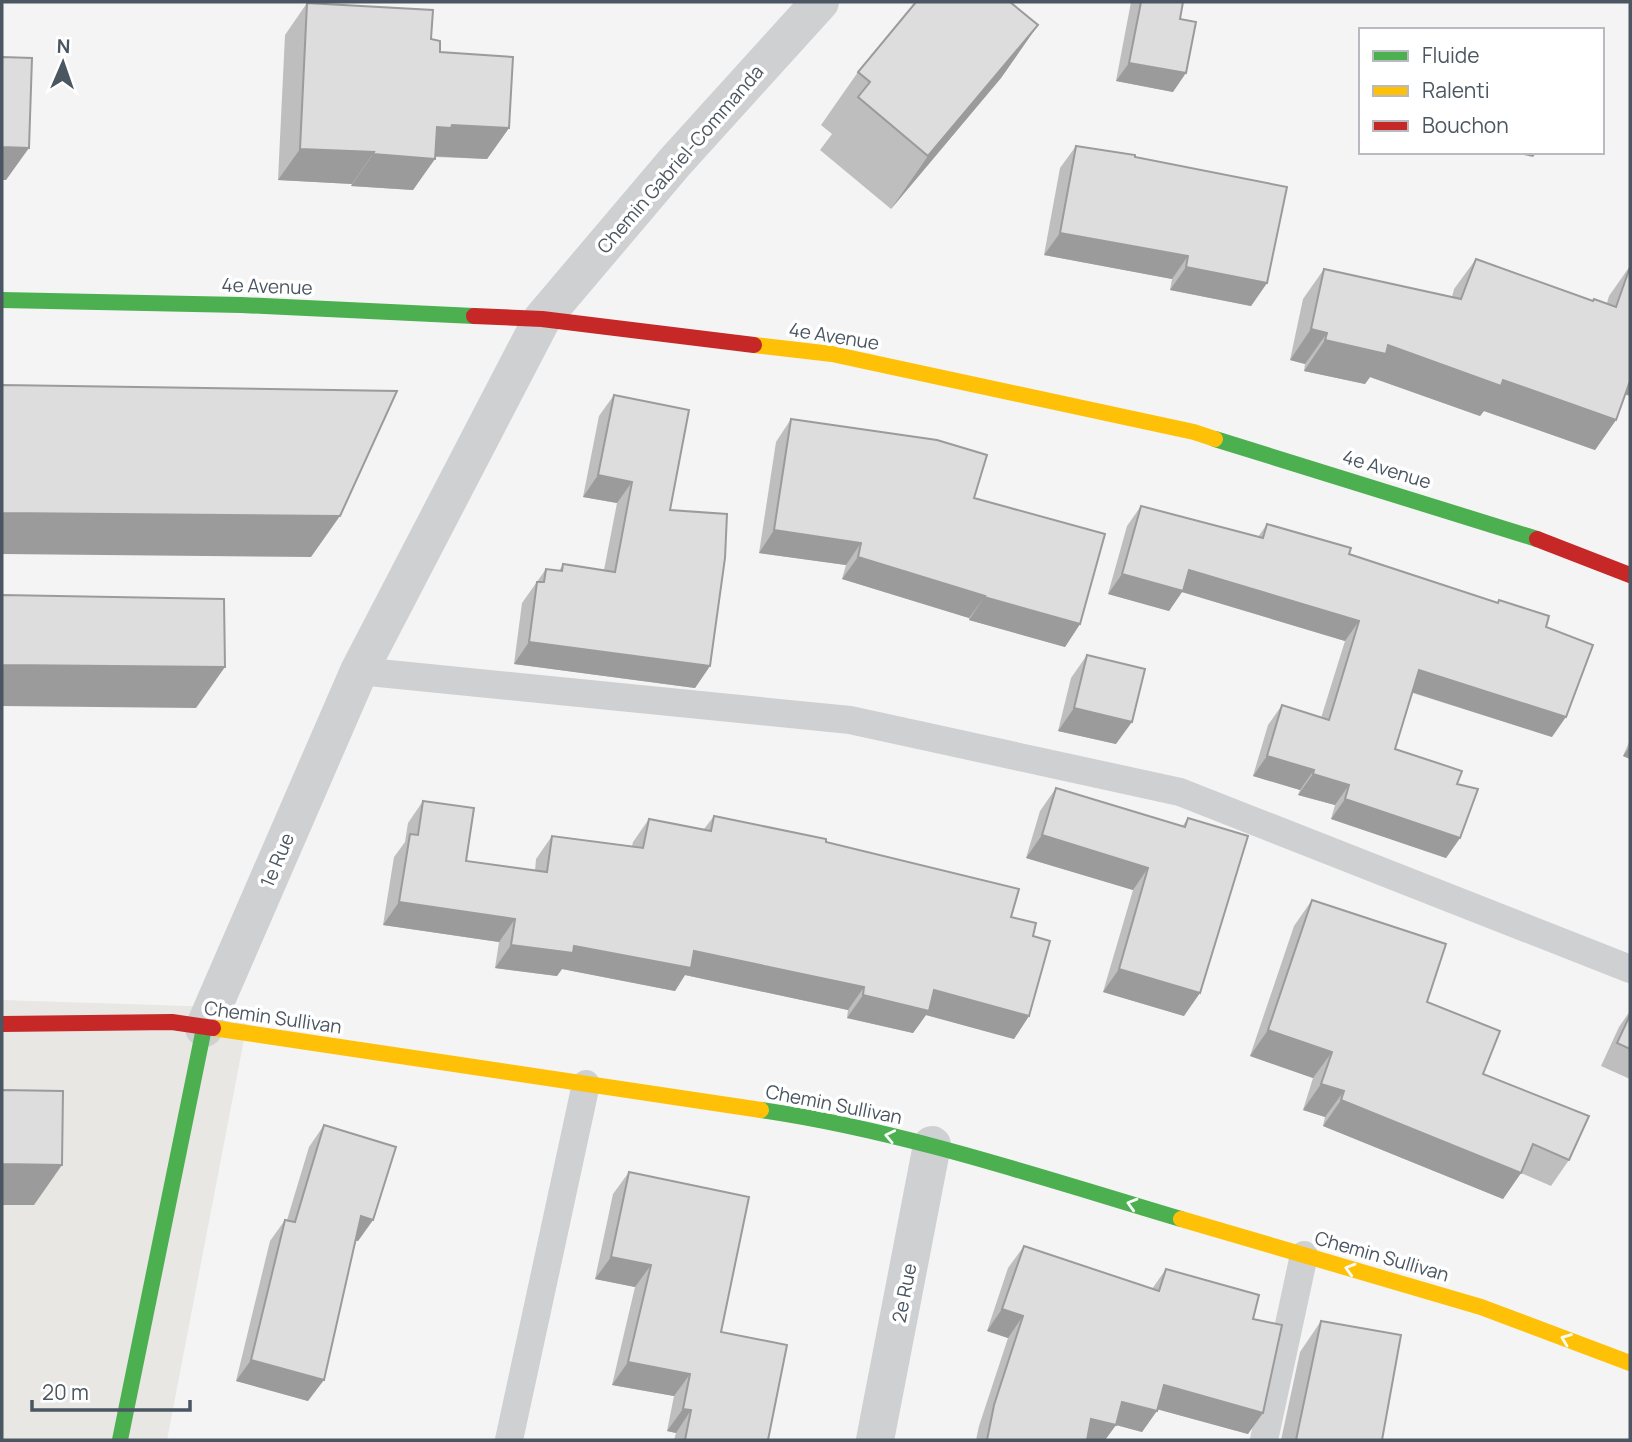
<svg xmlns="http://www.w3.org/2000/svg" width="1632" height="1442" viewBox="0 0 1632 1442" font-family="Manrope,sans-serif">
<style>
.commercial{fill:#e8e7e3}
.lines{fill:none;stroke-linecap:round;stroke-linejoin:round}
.lane{stroke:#ced0d2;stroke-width:28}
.street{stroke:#ced0d2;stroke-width:38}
.fast{stroke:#4caf50;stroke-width:16}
.slow{stroke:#ffc107;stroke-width:16}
.jam{stroke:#c62828;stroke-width:16}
.wall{fill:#bebebf}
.shaded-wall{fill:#9b9b9b}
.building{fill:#ddddde;stroke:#9b9b9b;stroke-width:2}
.oneway{stroke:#f6fbf6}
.labels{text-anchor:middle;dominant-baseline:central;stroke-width:7;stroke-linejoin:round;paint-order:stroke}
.street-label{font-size:19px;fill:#4a5661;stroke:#fff}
</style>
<rect width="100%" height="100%" fill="#f4f4f4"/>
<!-- commercial -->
<path class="commercial" d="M2,1000L250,1008L167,1440H2Z"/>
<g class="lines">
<!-- lane -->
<g class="lane">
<path d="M359,671L850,720L1180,792L1630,969"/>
<path d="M509,1440L586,1084"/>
<path d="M1264,1440L1304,1255"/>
</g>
<!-- street -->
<g class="street">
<path d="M204,1028L359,671L542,319L675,162L820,2"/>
<path d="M875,1440L932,1145"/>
</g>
<!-- fast -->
<g class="fast">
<path d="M2,300L241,305L474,316"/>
<path d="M1215,439L1537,539"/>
<path d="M761,1110C904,1131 1043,1178 1181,1219"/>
<path d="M120,1440L204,1028"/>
</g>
<!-- slow -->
<g class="slow">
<path d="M754,345L832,354L1194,432L1215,439"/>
<path d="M213,1028L761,1110"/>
<path d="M1181,1219L1481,1307L1630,1363"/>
</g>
<!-- jam -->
<g class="jam">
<path d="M474,316L542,319L754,345"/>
<path d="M1537,539L1630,575"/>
<path d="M2,1024L172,1022L213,1028"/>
</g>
</g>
<!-- wall -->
<g class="wall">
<path d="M1131,2H1183L1180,19L1173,92L1116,81Z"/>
<path d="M307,3L431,39L440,52L509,128L487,159L435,157L413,190L351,186L352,184L278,180L285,35Z"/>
<path d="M1038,25L1001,78L891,209L820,150L832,134L821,125L858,72Z"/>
<path d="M1076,146L1135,157L1267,283L1251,306L1170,290L1172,279L1044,255L1060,168Z"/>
<path d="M1476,259L1593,301L1607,303L1609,296L1630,266V396L1625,394L1616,420L1595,450L1484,411L1480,416L1370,377L1365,384L1304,371L1305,364L1290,360L1303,299L1324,269L1452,297L1454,289Z"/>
<path d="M614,395L670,510L710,666L695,688L514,664L522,603L546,569L559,571L563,564L604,570L617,503L583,497L599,416Z"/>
<path d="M791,419L974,498L1080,624L1065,647L969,620V618L842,579L846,565L759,553L776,442Z"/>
<path d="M1141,506L1258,537L1267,524L1349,554L1497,603L1499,600L1546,627L1552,737L1413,693L1395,749L1457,784L1460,838L1446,858L1331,819L1335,805L1298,795L1300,790L1253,776L1268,725L1282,705L1321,718L1345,641L1182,592L1169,611L1108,594L1127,526Z"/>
<path d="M1087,655L1116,744L1058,731L1071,678Z"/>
<path d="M1630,740V759L1623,756Z"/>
<path d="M1056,788L1182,827L1188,818L1184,1016L1103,992L1133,890L1026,858L1040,811Z"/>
<path d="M423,801L466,861L535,871L536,859L552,836L632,846L633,842L649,819L704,829L714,816L826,842L1011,917L1033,936L1029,1016L1014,1039L926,1015L913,1033L847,1018L848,1010L685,975L675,991L562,969L557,976L495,968L499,942L383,925L394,857L405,842L408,823Z"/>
<path d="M1312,900L1427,1002L1483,1074L1569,1160L1551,1186L1521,1173L1503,1199L1323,1126L1325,1117L1303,1110L1313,1078L1250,1056L1294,926Z"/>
<path d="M1630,1011V1079L1601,1066L1619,1027Z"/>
<path d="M324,1125L373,1220L358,1241H356L308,1401L236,1381L270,1241L285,1220H287L309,1147Z"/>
<path d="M629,1172L721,1332L768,1440H674L676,1433L667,1431L674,1396L612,1385L635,1287L595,1279L613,1194Z"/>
<path d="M1024,1246L1152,1289L1166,1269L1253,1319L1248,1434L1157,1409L1142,1432L1116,1425L1105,1440H976L979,1426L1008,1338L987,1331L1008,1268Z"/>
<path d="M1321,1321L1382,1440H1281L1300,1352Z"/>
</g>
<!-- shaded-wall -->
<g class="shaded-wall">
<path d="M1038,25L1001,78L891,209L928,156Z"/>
<path d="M1129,63L1186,73L1173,92L1116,81Z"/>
<path d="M452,125L509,128L487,159L431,156L435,159L413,190L351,186L373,154L437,127Z"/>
<path d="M2,147L29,148L6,180H2Z"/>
<path d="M300,149L374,152L352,184L278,180Z"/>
<path d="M1511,152H1537L1533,157Z"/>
<path d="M1060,233L1188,256L1172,279L1044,255Z"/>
<path d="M1186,267L1267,283L1251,306L1170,290Z"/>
<path d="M1311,329L1327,333L1305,364L1290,360Z"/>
<path d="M1325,340L1388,345L1503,380L1616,420L1595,450L1484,411L1480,416L1370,377L1365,384L1304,371Z"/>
<path d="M1630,371V396L1616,391Z"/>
<path d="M598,475L632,482L617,503L583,497Z"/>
<path d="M2,513L340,516L311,557L2,554Z"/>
<path d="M774,530L861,543L846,565L759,553Z"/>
<path d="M858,557L985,596L969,618L842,579Z"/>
<path d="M1189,570L1359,621L1345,641L1182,592L1169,611L1108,594L1122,574Z"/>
<path d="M984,597L1080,624L1065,647L969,620Z"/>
<path d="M529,642L710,666L695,688L514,664Z"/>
<path d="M2,665L225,667L196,708L2,706Z"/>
<path d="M1419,670L1566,717L1552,737L1405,690Z"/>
<path d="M1074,708L1132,722L1116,744L1058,731Z"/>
<path d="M1630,746V759L1623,756Z"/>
<path d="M1267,756L1314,770L1300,790L1253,776Z"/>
<path d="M1313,774L1349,785L1335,805L1298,795Z"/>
<path d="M1345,799L1460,838L1446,858L1331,819Z"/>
<path d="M1042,835L1148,868L1133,890L1026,858Z"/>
<path d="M399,902L515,919L499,942L383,925Z"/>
<path d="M511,945L574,946L694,951L864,987L848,1010L685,975L675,991L562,969L557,976L495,968Z"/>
<path d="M1119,969L1200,993L1184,1016L1103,992Z"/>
<path d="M934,990L1029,1016L1014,1039L926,1015L913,1033L847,1018L863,995Z"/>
<path d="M1268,1030L1332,1052L1313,1078L1250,1056Z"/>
<path d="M1321,1084L1344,1091L1325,1117L1303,1110Z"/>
<path d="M1341,1100L1521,1173L1503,1199L1323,1126Z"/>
<path d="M2,1164L62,1165L34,1205H2Z"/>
<path d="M361,1216L373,1220L358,1241L346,1238Z"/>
<path d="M611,1257L651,1265L635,1287L595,1279Z"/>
<path d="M1002,1309L1023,1316L1008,1338L987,1331Z"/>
<path d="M251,1360L324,1380L308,1401L236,1381Z"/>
<path d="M628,1362L690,1374L674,1396L612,1385Z"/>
<path d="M1164,1385L1263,1413L1248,1434L1149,1407Z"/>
<path d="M1122,1402L1157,1411L1142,1432L1116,1425L1105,1440H1077L1091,1419Z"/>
<path d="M683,1409L691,1410L676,1433L667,1431Z"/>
</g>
<!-- building -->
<g class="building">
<path d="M916,2H1010L1038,25L928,156L858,97L870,82L858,72Z"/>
<path d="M1141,2H1183L1180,19L1196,22L1186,73L1129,63Z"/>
<path d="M307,3L433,10L431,39L440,41V52L513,57L509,128L452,125L451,128L437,127L435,159L373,154L374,152L300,149Z"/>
<path d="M2,57L32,58L29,148L2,147Z"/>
<path d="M1076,146L1135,155V157L1287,187L1267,283L1186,267L1188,256L1060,233Z"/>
<path d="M1476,259L1593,301L1594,299L1616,307L1630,267V381L1616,420L1503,380L1501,386L1388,345L1386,354L1325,340L1327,333L1311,329L1324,269L1461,299Z"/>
<path d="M2,385L397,391L340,516L2,513Z"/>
<path d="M614,395L689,410L670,510L727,514L725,558L710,666L529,642L537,582H544L546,569L562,571L563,564L615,572L632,482L598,475Z"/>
<path d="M791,419L937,440L987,455L974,498L1105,534L1080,624L984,597L985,596L858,557L861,543L774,530Z"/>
<path d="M1141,506L1263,538L1267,524L1351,548L1349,554L1498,603L1499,600L1549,616L1546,627L1593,645L1566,717L1419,670L1395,749L1462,771L1457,784L1478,789L1460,838L1345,799L1349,785L1313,774L1314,770L1267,756L1282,705L1329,720L1359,621L1189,570L1183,591L1122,574Z"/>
<path d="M2,595L224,599L225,667L2,665Z"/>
<path d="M1087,655L1145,669L1132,722L1074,708Z"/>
<path d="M1056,788L1185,827L1188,818L1248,836L1200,993L1119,969L1148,868L1042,835Z"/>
<path d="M423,801L474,808L466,861L547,872L552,836L643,848L649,819L711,831L714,816L826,839V842L1019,889L1011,917L1036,923L1033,936L1050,941L1029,1016L934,990L929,1011L863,995L864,987L694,951L691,968L574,946L573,953L511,945L515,919L399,902L410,834L418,835Z"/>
<path d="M1312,900L1446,944L1427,1002L1500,1031L1483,1074L1589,1116L1569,1160L1533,1144L1521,1173L1341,1100L1344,1091L1321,1084L1332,1052L1268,1030Z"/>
<path d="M1630,1015V1049L1617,1043Z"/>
<path d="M2,1090L63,1091L62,1165L2,1164Z"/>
<path d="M324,1125L396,1147L373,1220L361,1216L324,1380L251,1360L285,1220L295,1222Z"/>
<path d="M629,1172L749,1197L721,1332L787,1345L768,1440H685L691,1410L683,1409L690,1374L628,1362L651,1265L611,1257Z"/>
<path d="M1024,1246L1159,1291L1166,1269L1259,1295L1253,1319L1282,1325L1263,1413L1164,1385L1157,1411L1122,1402L1116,1425L1091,1419L1087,1440H987L994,1405L1023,1316L1002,1309Z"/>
<path d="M1321,1321L1401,1335L1382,1440H1296Z"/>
</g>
<!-- one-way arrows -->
<defs><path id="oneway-chevron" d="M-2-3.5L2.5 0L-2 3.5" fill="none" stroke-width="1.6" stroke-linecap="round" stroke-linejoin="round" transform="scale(1.75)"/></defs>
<g class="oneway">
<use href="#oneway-chevron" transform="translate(890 1136) rotate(-168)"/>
<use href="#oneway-chevron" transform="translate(1132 1204) rotate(-164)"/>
<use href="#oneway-chevron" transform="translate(1350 1269) rotate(-164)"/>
<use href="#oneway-chevron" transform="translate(1566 1339) rotate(-159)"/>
</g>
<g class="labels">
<!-- street labels -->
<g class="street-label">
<text transform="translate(680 159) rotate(-49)">Chemin Gabriel-Commanda</text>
<text transform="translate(267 286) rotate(2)">4e Avenue</text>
<text transform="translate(834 336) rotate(9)">4e Avenue</text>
<text transform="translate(1387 469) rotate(17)">4e Avenue</text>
<text transform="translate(277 860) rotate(-67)">1e Rue</text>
<text transform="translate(273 1017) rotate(8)">Chemin Sullivan</text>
<text transform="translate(834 1104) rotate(11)">Chemin Sullivan</text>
<text transform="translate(1382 1256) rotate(16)">Chemin Sullivan</text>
<text transform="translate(904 1293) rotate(-79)">2e Rue</text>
</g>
</g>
<!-- border -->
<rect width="1632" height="1442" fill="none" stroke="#4a5661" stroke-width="7"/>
<!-- legend -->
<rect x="1359" y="28" width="245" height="126" fill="#ffffff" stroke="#b7bbc0" stroke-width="2"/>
<rect x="1373" y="51" width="35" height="10" fill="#4caf50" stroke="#b7bbc0" stroke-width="2"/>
<text x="1422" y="63" font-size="21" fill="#4a5661">Fluide</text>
<rect x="1373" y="86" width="35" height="10" fill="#ffc107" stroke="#b7bbc0" stroke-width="2"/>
<text x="1422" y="98" font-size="21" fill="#4a5661">Ralenti</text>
<rect x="1373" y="121" width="35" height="10" fill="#c62828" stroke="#b7bbc0" stroke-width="2"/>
<text x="1422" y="133" font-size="21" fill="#4a5661">Bouchon</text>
<!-- north arrow -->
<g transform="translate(63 63) rotate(2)" stroke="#ffffff" stroke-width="5" paint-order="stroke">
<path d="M0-5L12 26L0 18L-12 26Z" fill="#4a5661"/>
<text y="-10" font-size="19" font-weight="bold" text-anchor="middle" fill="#4a5661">N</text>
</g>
<!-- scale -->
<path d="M32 1400v10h158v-10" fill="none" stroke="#4a5661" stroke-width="3.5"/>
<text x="42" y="1400" font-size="21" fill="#4a5661" stroke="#ffffff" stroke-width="5" paint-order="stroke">20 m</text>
</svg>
